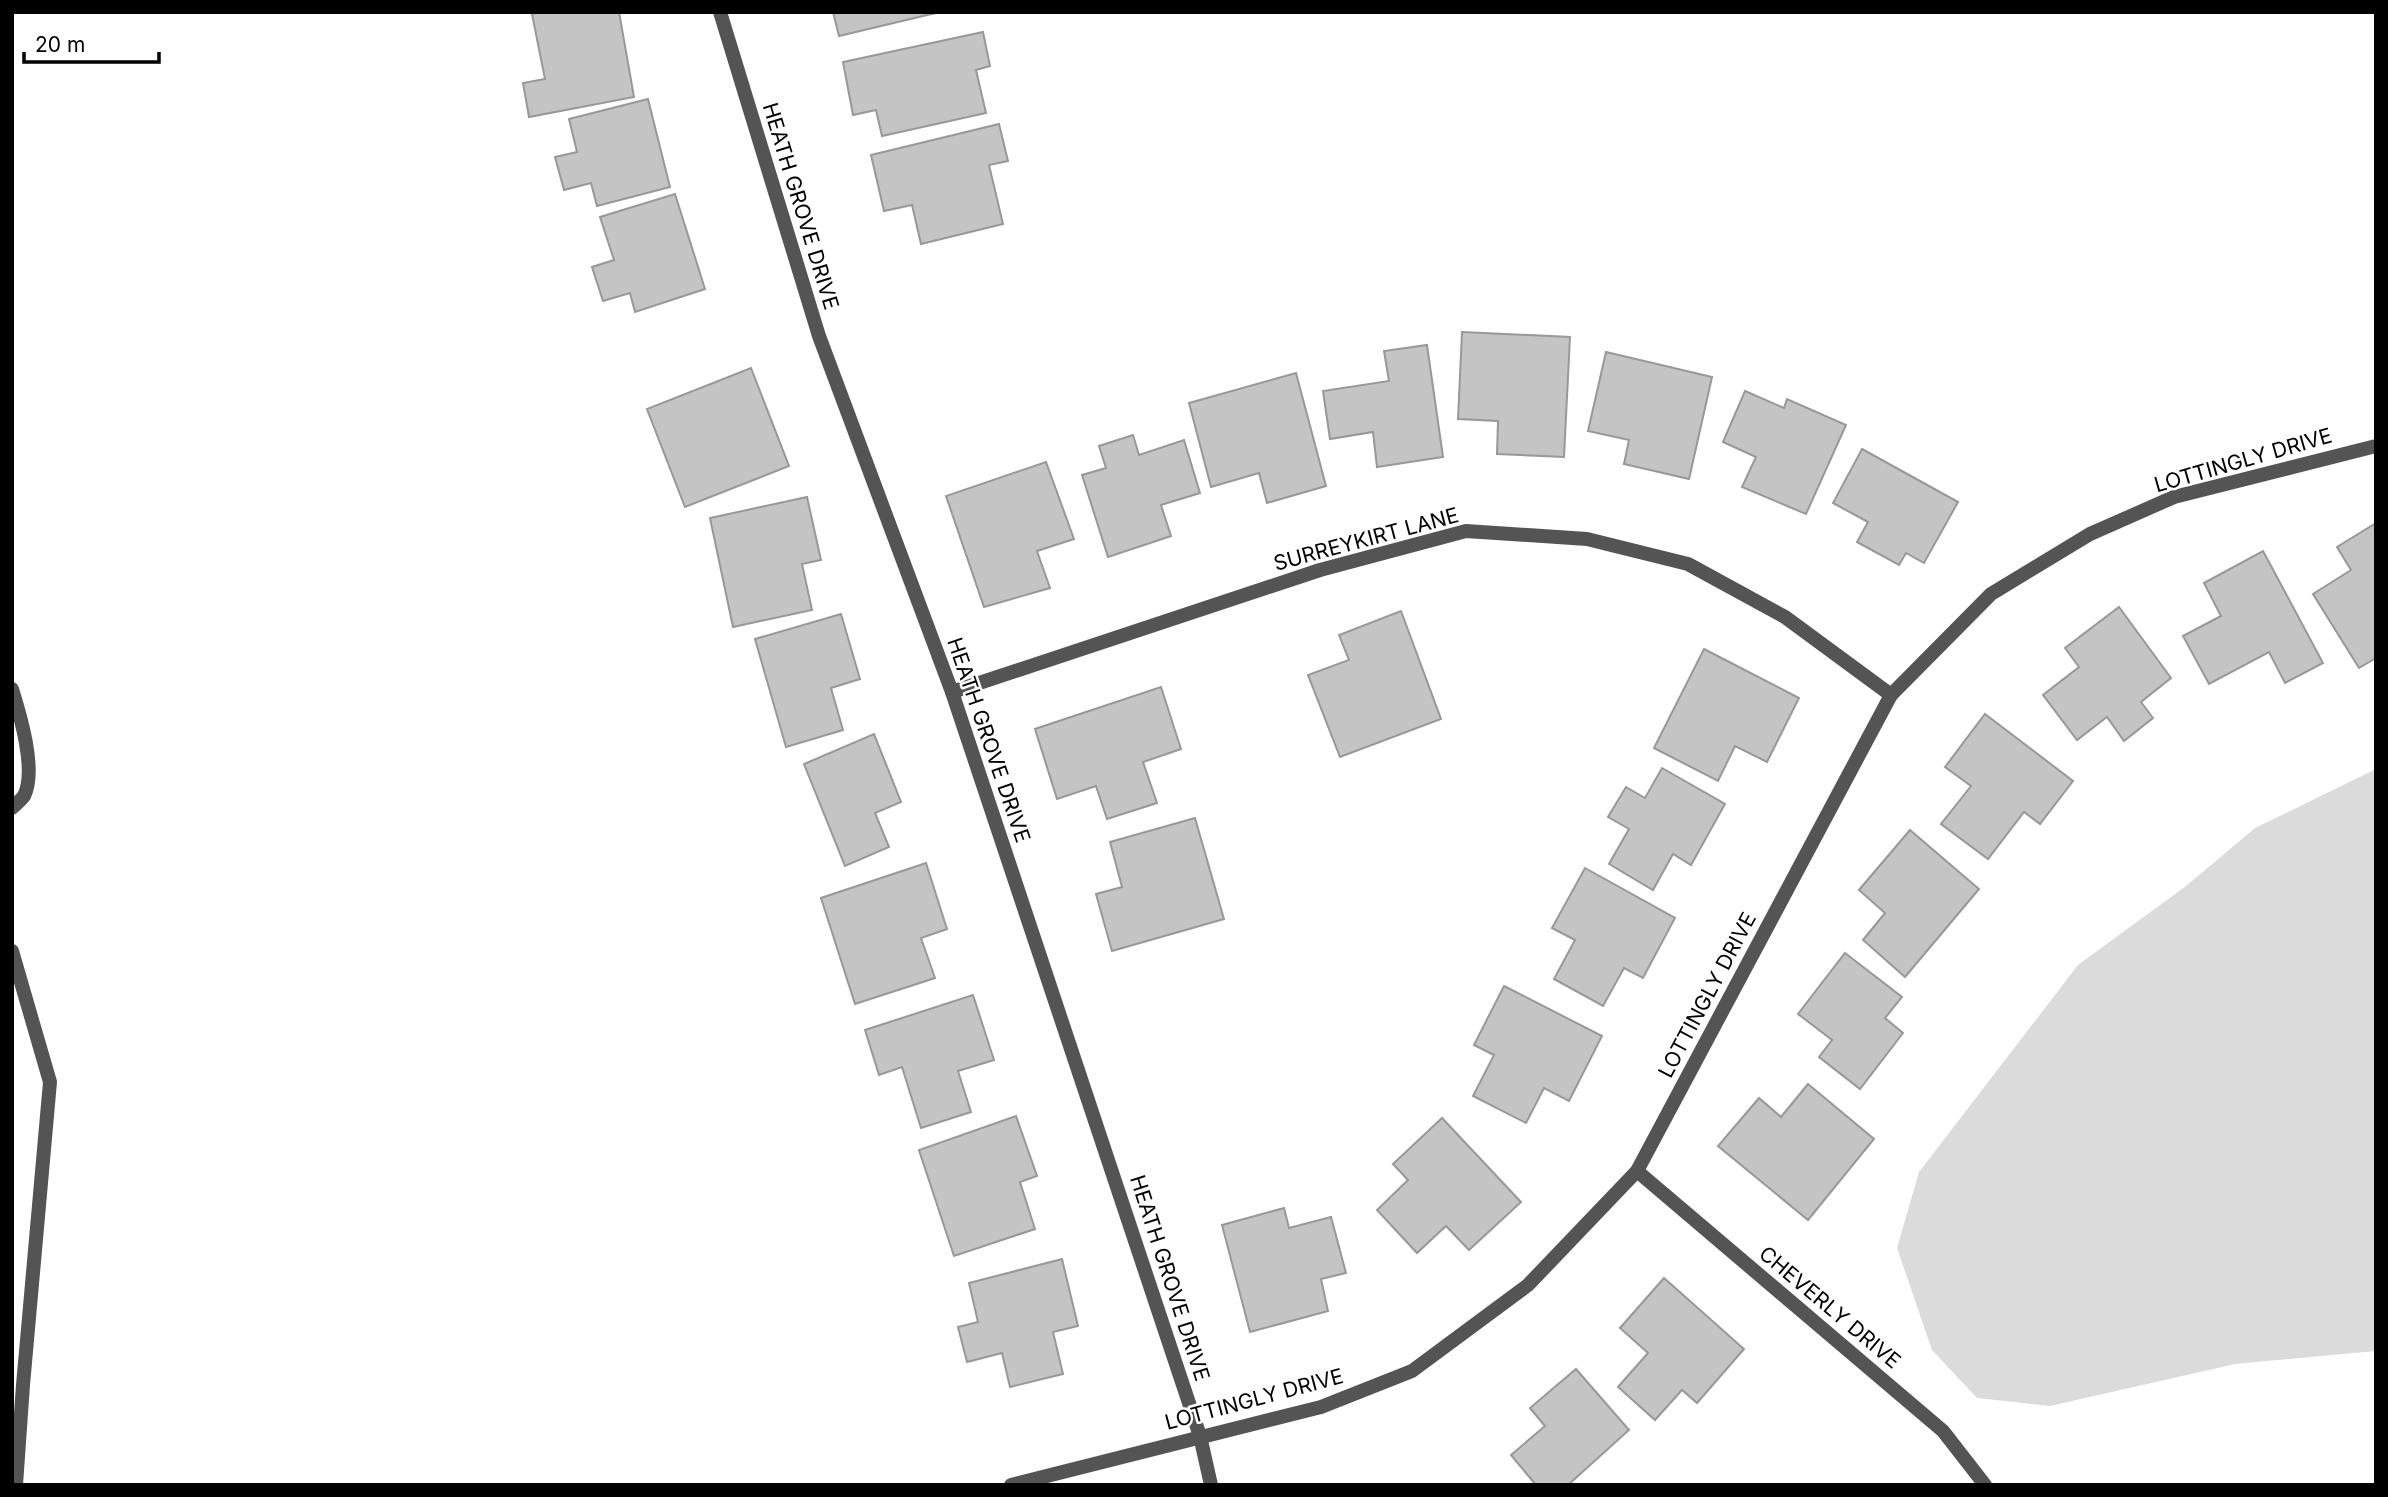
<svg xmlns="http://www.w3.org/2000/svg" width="2388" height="1497" viewBox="0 0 2388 1497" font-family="Inter,sans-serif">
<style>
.green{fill:#dbdbdb}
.building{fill:#c4c4c4;stroke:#989898;stroke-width:2}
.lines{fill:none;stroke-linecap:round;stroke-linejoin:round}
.lane{stroke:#545454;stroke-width:14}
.street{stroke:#545454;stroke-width:14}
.labels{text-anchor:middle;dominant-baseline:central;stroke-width:5;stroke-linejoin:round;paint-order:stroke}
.street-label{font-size:21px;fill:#000;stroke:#fff}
</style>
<rect width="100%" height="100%" fill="#fff"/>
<!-- green -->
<path class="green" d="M2376,769V1351L2235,1364L2050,1406L1977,1398L1932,1350L1897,1248L1919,1172L2078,965L2186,886L2255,828Z"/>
<!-- building -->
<g class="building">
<path d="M541,12H619L634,97L529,117L523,83L545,79L532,14Z"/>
<path d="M833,12H940L839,36Z"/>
<path d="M983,32L990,66L976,70L986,113L882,136L876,110L853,115L843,62Z"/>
<path d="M648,99L670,187L597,206L591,183L564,190L555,157L577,152L569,119Z"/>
<path d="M999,124L1008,161L989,165L1003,224L921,244L912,205L884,211L871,155Z"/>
<path d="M675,194L705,289L635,312L630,293L603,301L592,267L614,260L600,217Z"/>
<path d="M1462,332L1570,337L1564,457L1497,454L1498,421L1458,419Z"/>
<path d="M1427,345L1443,457L1377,467L1373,432L1330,439L1323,391L1389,381L1384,351Z"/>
<path d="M1606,352L1712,377L1689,479L1624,464L1629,440L1588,431Z"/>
<path d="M751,368L789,466L685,507L647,409Z"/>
<path d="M1296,373L1326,486L1267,503L1259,473L1211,487L1189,403Z"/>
<path d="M1745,391L1784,408L1787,399L1846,425L1806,514L1742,487L1756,457L1723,442Z"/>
<path d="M1133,435L1139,455L1184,440L1200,493L1161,505L1171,536L1108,557L1082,475L1106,468L1099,446Z"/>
<path d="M1862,449L1958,502L1924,563L1906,553L1899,565L1857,542L1868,522L1833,503Z"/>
<path d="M1046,462L1074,539L1037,551L1050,588L984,607L946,496Z"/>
<path d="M807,497L821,560L802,564L812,610L733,627L710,518Z"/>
<path d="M2376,523V658L2359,668L2313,594L2351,570L2337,547Z"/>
<path d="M2263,551L2323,663L2285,683L2269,652L2209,684L2183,636L2221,616L2204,583Z"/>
<path d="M2119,607L2171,678L2141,702L2153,718L2124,741L2107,717L2077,740L2043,695L2079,667L2065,648Z"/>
<path d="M1401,611L1441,719L1340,757L1308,675L1349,660L1339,635Z"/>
<path d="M841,614L860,679L831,688L843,730L786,747L755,639Z"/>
<path d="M1704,649L1799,698L1767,762L1735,746L1718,781L1654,748Z"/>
<path d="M1161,687L1181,749L1143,762L1157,803L1107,819L1096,786L1057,799L1035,729Z"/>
<path d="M1985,714L2073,781L2040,824L2024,812L1988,859L1941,824L1971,786L1945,767Z"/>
<path d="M874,734L901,802L875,813L889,847L845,866L804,764Z"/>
<path d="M1662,768L1725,804L1691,865L1673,854L1653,890L1609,864L1629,829L1608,817L1626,787L1645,798Z"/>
<path d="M1195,818L1224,919L1112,951L1096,894L1122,887L1110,842Z"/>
<path d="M1910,830L1979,889L1905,977L1863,940L1885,913L1859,890Z"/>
<path d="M926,863L947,929L921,938L935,978L855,1004L821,898Z"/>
<path d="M1585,868L1675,918L1643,978L1624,968L1603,1006L1554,979L1575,940L1552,928Z"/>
<path d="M1845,953L1902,997L1885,1018L1903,1033L1860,1089L1819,1057L1832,1040L1798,1014Z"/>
<path d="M1504,986L1602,1036L1569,1101L1544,1088L1526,1123L1473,1096L1494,1055L1474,1045Z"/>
<path d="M973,995L994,1060L958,1071L971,1112L921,1128L902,1067L879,1075L865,1030Z"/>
<path d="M1808,1084L1874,1139L1808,1220L1718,1146L1759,1098L1781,1117Z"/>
<path d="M1016,1116L1037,1176L1020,1182L1035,1229L954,1256L919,1150Z"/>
<path d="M1442,1118L1521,1202L1469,1250L1446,1226L1417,1253L1377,1210L1408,1180L1393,1164Z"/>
<path d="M1284,1208L1289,1228L1331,1217L1346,1273L1321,1279L1328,1311L1250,1332L1222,1225Z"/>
<path d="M1062,1259L1078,1326L1053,1332L1063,1374L1010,1387L1002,1353L967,1362L958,1327L978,1322L969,1283Z"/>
<path d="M1664,1278L1744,1349L1697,1403L1682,1390L1655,1420L1618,1387L1648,1353L1620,1328Z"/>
<path d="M1576,1369L1629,1430L1568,1485H1536L1511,1455L1545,1426L1530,1408Z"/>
</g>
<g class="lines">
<!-- lane -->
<g class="lane">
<path d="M12,689C20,715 37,770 24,796C21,800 15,805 12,808"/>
<path d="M12,951L50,1082L23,1385L16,1485"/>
</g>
<!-- street -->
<g class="street">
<path d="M720,12L819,336L952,692L1200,1436L1211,1485"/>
<path d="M952,692L1320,570L1466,531L1587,539L1688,564L1785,617L1891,695"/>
<path d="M1637,1171L1943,1431L1985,1485"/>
<path d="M1011,1485L1321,1407L1412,1371L1528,1285L1637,1171L1891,695L1991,594L2090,534L2174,497L2376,446"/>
</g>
</g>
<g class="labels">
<!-- street labels -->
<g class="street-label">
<text transform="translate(801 206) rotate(73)">HEATH GROVE DRIVE</text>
<text transform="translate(2243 460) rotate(-16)">LOTTINGLY DRIVE</text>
<text transform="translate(1366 539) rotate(-15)">SURREYKIRT LANE</text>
<text transform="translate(989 740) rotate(71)">HEATH GROVE DRIVE</text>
<text transform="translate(1707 995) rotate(-62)">LOTTINGLY DRIVE</text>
<text transform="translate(1170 1278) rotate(72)">HEATH GROVE DRIVE</text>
<text transform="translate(1830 1307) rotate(40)">CHEVERLY DRIVE</text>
<text transform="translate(1254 1399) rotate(-15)">LOTTINGLY DRIVE</text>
</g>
</g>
<!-- border -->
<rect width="2388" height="1497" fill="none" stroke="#000000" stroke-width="28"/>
<!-- scale -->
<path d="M24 52v10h135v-10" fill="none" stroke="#000000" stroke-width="3.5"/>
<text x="35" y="52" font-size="21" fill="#000000" stroke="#ffffff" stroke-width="5" paint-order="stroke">20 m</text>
</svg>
